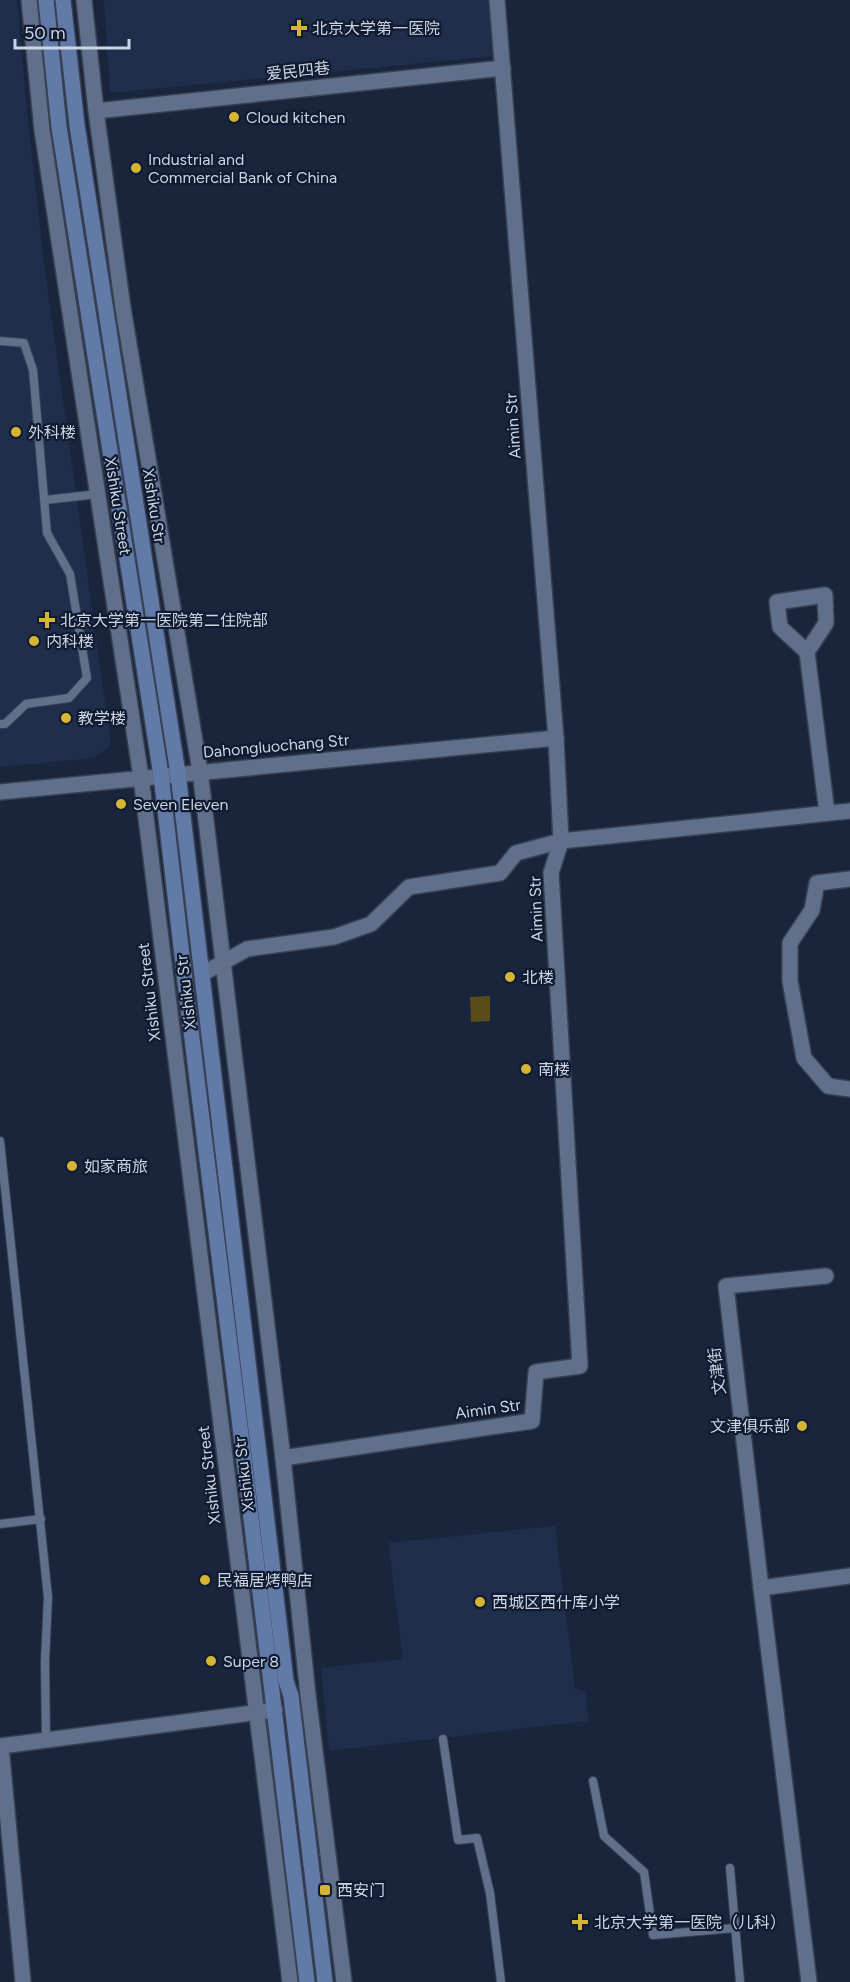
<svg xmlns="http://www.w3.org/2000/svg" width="850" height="1982" viewBox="0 0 850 1982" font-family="Figtree,'Noto Sans SC',sans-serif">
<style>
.built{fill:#1f2e4b}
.green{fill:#5a4c19}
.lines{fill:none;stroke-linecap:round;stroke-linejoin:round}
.service-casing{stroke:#384154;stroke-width:10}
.minor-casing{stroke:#384154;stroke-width:18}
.tertiary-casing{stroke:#384154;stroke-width:18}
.secondary-casing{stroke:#384154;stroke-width:18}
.service{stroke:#606f8a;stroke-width:8}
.minor{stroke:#606f8a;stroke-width:15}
.tertiary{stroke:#606f8a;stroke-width:15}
.secondary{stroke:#627aa8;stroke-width:15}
.poi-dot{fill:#d6b534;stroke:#101b32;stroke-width:2}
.labels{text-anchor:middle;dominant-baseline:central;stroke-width:4.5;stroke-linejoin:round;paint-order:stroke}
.poi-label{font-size:16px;fill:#ccd5e4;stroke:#101b32;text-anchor:start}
.street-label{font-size:16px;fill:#ccd5e4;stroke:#101b32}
</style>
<rect width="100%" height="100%" fill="#19253c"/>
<!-- built -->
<g class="built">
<path d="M0,0H17L27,111L44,263L111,745L94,758L0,767Z"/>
<path d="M104,0H490L495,56L110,93Z"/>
<path d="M555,1526L575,1688L585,1691L589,1721L329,1751L321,1668L403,1659L388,1543Z"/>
</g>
<!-- green -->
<path class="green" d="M490,996V1021L471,1022L470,997Z"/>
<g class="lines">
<defs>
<g id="service">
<path d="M0,341L24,343L33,370L47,533L70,574L87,678L69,698L26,704L5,724H0"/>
<path d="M45,500L98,494"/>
<path d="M0,1141L48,1597L45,1661L46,1740"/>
<path d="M0,1524L41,1519"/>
<path d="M443,1739L458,1840L477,1838L490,1893L501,1982"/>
<path d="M593,1781L604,1836L644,1872L653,1935L735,1928"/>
<path d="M730,1868L740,1982"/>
</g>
<g id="minor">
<path d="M96,111L503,68"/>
<path d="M807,652L780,627L777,602L825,595L826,623L807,652L827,813"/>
<path d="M561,841L850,811"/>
<path d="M850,879L817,883L812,910L790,943V981L804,1058L828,1086L850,1089"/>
<path d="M283,1458L532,1421L536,1372L580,1366L551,873L561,841L556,738L497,0"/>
<path d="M761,1588L726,1286L826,1276"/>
<path d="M23,1982L1,1746L275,1710"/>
<path d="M809,1982L761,1588L850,1576"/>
</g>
<g id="tertiary">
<path d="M29,0L42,130L141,777L290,1982"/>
<path d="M84,0L96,111L123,308L200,771L283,1458L308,1695L344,1982"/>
<path d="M0,792L556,738"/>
<path d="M202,974L247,949L334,937L371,924L409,887L500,873L516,853L561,841"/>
</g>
<g id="secondary">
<path d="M46,0L59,127L161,775L186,990L239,1418L307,1982"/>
<path d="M63,0L77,125L178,774L286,1681L291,1696L325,1982"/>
</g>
</defs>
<!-- service casing -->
<use href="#service" class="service-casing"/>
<!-- minor casing -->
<use href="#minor" class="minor-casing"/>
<!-- tertiary casing -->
<use href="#tertiary" class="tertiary-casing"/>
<!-- secondary casing -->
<use href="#secondary" class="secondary-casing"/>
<!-- service -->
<use href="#service" class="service"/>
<!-- minor -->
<use href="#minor" class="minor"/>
<!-- tertiary -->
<use href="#tertiary" class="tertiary"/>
<!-- secondary -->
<use href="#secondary" class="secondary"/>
</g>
<!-- markers -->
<g class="poi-dot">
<path d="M296 19h6v6h6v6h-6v6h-6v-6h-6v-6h6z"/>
<circle cx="234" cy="117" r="6"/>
<circle cx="136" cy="168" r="6"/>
<circle cx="16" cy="432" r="6"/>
<path d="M44 611h6v6h6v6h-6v6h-6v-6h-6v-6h6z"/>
<circle cx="34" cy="641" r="6"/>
<circle cx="66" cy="718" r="6"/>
<circle cx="121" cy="804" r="6"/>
<circle cx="510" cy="977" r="6"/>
<circle cx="526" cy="1069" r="6"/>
<circle cx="72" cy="1166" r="6"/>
<circle cx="802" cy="1426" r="6"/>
<circle cx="205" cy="1580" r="6"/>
<circle cx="480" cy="1602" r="6"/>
<circle cx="211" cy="1661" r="6"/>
<rect x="319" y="1884" width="12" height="12" rx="3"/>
<path d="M577 1913h6v6h6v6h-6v6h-6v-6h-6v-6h6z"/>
</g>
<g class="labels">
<!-- poi labels -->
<g class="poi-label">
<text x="312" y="28">北京大学第一医院</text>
<text x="246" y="117">Cloud kitchen</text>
<text x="148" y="159">Industrial and<tspan x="148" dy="18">Commercial Bank of China</tspan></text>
<text x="28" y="432">外科楼</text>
<text x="60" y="620">北京大学第一医院第二住院部</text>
<text x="46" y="641">内科楼</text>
<text x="78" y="718">教学楼</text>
<text x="133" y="804">Seven Eleven</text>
<text x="522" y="977">北楼</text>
<text x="538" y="1069">南楼</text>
<text x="84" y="1166">如家商旅</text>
<text x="790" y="1426" text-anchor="end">文津俱乐部</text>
<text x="217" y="1580">民福居烤鸭店</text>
<text x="492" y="1602">西城区西什库小学</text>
<text x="223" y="1661">Super 8</text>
<text x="337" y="1890">西安门</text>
<text x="594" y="1922">北京大学第一医院（儿科）</text>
</g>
<!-- street labels -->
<g class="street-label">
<text transform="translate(298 71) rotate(-6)">爱民四巷</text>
<text transform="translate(513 426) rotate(-94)">Aimin Str</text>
<text transform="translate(118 506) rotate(81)">Xishiku Street</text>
<text transform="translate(154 506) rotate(81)">Xishiku Str</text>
<text transform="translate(276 746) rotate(-5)">Dahongluochang Str</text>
<text transform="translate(536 909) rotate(-92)">Aimin Str</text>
<text transform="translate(149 992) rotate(-97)">Xishiku Street</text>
<text transform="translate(186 992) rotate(-97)">Xishiku Str</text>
<text transform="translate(717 1371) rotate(-97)">文津街</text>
<text transform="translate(488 1409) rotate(-8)">Aimin Str</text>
<text transform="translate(244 1474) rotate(-97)">Xishiku Str</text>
<text transform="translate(209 1475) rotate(-97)">Xishiku Street</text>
</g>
</g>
<!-- scale -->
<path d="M15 39v9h114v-9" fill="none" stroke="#ccd5e4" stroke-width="3"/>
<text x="24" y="39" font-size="18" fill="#ccd5e4" stroke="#101b32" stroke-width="4.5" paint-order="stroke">50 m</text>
</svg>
